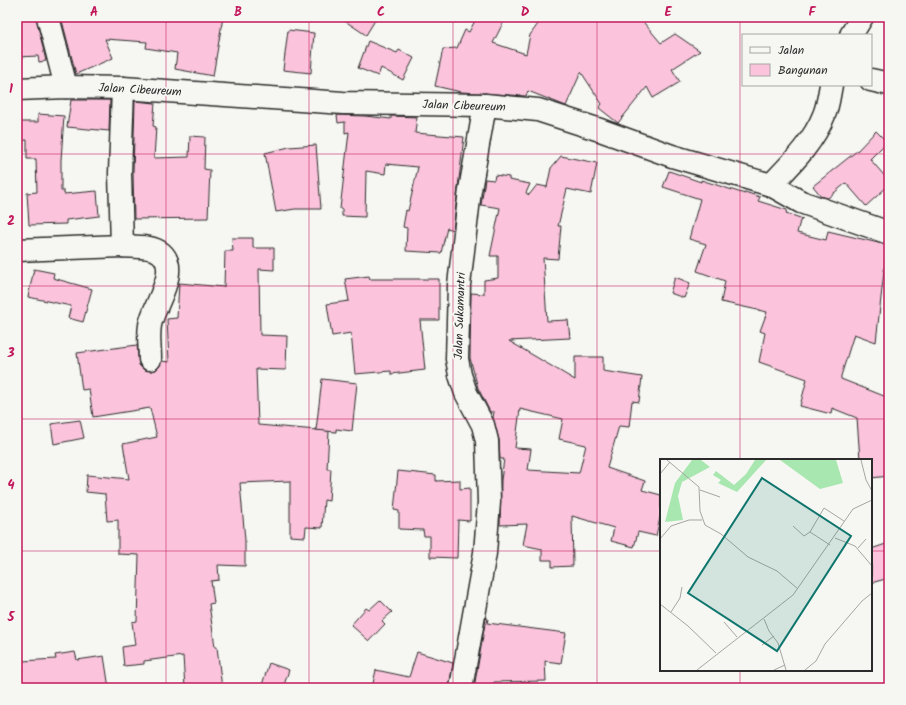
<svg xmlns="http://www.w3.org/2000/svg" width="906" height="705" viewBox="0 0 906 705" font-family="Kalam,sans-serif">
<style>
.building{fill:#fbc4dc;stroke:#2b2b2b;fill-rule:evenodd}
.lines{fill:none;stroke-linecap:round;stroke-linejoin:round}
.minor-casing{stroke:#2b2b2b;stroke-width:25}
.minor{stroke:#f6f6f2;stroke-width:22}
.grid{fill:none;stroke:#c2185b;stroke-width:1;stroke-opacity:0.55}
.labels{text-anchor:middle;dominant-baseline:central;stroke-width:4;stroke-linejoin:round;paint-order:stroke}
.street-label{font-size:12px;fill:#2b2b2b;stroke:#f6f6f2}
.inset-road{fill:none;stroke:#a5a5a2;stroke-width:1}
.view{fill:#0f766e;fill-opacity:0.15;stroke:#0f766e;stroke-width:2}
.inset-edge{fill:none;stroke:#2b2b2b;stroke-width:2}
.neatline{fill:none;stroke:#c2185b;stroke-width:1.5}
.grid-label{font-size:13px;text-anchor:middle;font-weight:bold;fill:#c2185b}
</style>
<rect width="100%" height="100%" fill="#f6f6f2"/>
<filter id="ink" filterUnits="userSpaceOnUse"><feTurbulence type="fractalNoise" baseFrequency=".025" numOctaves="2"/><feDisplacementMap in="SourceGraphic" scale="8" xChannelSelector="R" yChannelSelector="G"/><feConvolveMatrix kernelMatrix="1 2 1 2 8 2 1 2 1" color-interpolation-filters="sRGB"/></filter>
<g filter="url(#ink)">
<!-- building -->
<g class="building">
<path d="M17,17H36L46,61L39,62L38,56L17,57Z"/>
<path d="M61,17H223L213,76L175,69L177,53L146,48L147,42L105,39L113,58L76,74Z"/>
<path d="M339,17H377L366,35Z"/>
<path d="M477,17H506L493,43L526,54L530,35L543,17H639L661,43L675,34L700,51L672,69L680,82L653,98L647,87L618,123L599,108L602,104L581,72L566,106L528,91L526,96L461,92L435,86L443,49L457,48L465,30L469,32Z"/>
<path d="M288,30L314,33L311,73L283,70Z"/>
<path d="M368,41L397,53L399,50L414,58L403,80L381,68L378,76L358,68Z"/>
<path d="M71,100H110L109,131L67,127Z"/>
<path d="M135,101L155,103L153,126L156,127L154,158L189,157L190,136L205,137L204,169L210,170L208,218L134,219L133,173Z"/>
<path d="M38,114L64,116L61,160V191H64V194L97,191L99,216L66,220V224L29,225L27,193L37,192L36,159H27V140L18,141V122H38Z"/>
<path d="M337,115L365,116L391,119V116L417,117L415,133L464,137L453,230L447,228L441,253L406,251L407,228L403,227L406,210L408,211L418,167L386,164L385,174L366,171L365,217L342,216V209H340L349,132L345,133V122L338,123Z"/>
<path d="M876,131L887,142L870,159L889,181V185L866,206L846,183L828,198L821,196L813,186L858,150Z"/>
<path d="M316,145L321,209H295L276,212L265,153L289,147Z"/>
<path d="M561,156L597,163L591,194L567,189L558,226H561L558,259L543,258L547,321L568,320L570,338L509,341L575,380V357H603V371L642,377L639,402L632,401L629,427L619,426L607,468L645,481L642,490L661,495V513L656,536L638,532L634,547L611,541L614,528L572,516L573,566L552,567V560H542V549L523,545L527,524L500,525L501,480L504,459H500L499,440L493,417L494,412H490L478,388L470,358L471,293L484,294V280L498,278V256H490L500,208L481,205L485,179L494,180L495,175L509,177V180L530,184L526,193L529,195L537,185L547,187L551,168ZM520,409L563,419L559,439L586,445L579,473L528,470L531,449L515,448Z"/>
<path d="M669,171L701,182V180L745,194V192L760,197L758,201L787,210L786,213L803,219L800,221L797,233L826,240L828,231L887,245L876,342L854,334L841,376V379L889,398V445H885L889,476L871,478V460H860L857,418L832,408L831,414L800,406L807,379L759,362L765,333L760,331L767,312L721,302L725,281L697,271L706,244L689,239L700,199L663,187Z"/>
<path d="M232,238H253V248H274V270L259,269L260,335L287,336L286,370L256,369L258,425L329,431L327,469H331L329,501L324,500L322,528L306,527L305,537L290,536V481L240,483L245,540V566L218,565L219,580L211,581L214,603L209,604L215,647H217L222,688H185L183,656L144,661V664L124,666L122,647L135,645L132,622L137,621L139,555L118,554V520L107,521L105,494L86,492L87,475L129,479L123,444L157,437L150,408L93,417L89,389L82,390L77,353L137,345L139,365L144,370L151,371L156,370L162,361L169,362L167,319L177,318L179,283L224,287L225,251H233Z"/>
<path d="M34,269L54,273L53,278L92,289L83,322L68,318L71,306L28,297Z"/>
<path d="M369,276L370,279H439V320H420L425,370L391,374V371L355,374L351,333L332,336L327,304L349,301L345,279Z"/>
<path d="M675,277L690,283L684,298L670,293Z"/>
<path d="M322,379L357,383L352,431L336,429V432L316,430Z"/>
<path d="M80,420L84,438L54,444L51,424Z"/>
<path d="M398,471L436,475V481L460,480V489L470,488V521L458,520L457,558L430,557V536H424L423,530L399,529V511L394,510Z"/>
<path d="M889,543V578L871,583V549Z"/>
<path d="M380,600L392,612L382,621L385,624L369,641L351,625L366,608L369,610Z"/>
<path d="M486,618L488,619L487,623L566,633L561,663L545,661L546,681L494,682L493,688H474Z"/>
<path d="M75,652L77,660L104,656L109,688H17V670L23,671L22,661L56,659L55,655Z"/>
<path d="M417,652L453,663L449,688H372L376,670L409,677Z"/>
<path d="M269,663L289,670L283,688H261Z"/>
</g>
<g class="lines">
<defs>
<g id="minor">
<path d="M48,17L66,87"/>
<path d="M851,35L862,17"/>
<path d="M871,80L889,84"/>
<path d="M17,89L66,87L123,88L343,103L485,105L538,110L600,130L672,156L771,185L801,202L889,233"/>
<path d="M771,185C791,164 813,143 824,115C828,106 829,95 831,85"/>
<path d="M122,246C133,247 152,245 161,253C181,270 153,306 150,325C148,336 150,348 150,359"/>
<path d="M17,250L122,246L120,173L123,88"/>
<path d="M461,688L485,553L489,502L487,441L483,425L466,393L460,375L457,359L459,285L470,190L485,105"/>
</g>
</defs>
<!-- minor casing -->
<use href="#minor" class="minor-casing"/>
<!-- minor -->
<use href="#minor" class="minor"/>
</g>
</g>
<!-- grid -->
<path class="grid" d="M166,17V688M309,17V688M453,17V688M597,17V688M740,17V460M17,154H889M17,286H889M17,419H889M17,551H661M871,551H889M740,670V688"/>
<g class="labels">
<!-- street labels -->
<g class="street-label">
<text transform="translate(140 90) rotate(3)">Jalan Cibeureum</text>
<text transform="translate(464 106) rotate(2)">Jalan Cibeureum</text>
<text transform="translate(460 316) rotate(-88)">Jalan Sukamantri</text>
</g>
</g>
<!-- overview -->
<g transform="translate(660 459)">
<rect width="212" height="212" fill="#f6f6f2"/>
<path d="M32,1H41L50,8L22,23L18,37L23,61L5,63L15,24ZM95,1H106L77,33L58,24L61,21L53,16L56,12L74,26L86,15ZM120,1H176L183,24L160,30Z" fill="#a8e7af"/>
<path class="inset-road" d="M7,1L39,28L40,52L45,66L61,75L88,98L117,112L138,130M201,1L206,21L212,32M0,15L10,3M40,31L60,38M133,67L144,77L150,73M175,79L195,87L212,107M0,80L11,67L29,61H42M170,86L150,73L164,49L184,62M198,89L206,80M0,145L28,167L56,194M11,153L20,139L22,128M104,160L109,172L118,184L126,211M64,163L77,178M102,186L114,177M37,211L133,136L193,50L212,41M114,211L125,206M145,211L156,202L165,185L202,142L212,134"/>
<path class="view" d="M102,19L191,77L117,192L28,134Z"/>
<rect width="212" height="212" class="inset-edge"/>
</g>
<!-- margin -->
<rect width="906" height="705" fill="none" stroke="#f6f6f2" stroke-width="44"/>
<!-- legend -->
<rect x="742" y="34" width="130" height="52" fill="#f6f6f2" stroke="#a5a5a2"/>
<rect x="750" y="47" width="20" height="6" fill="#f6f6f2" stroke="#a5a5a2"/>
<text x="778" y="54" font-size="12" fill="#2b2b2b">Jalan</text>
<rect x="750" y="64" width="20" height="12" fill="#fbc4dc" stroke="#a5a5a2"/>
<text x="778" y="74" font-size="12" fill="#2b2b2b">Bangunan</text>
<rect x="22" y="22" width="862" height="661" class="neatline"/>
<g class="grid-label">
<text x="94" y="16">A</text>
<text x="238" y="16">B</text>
<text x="381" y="16">C</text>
<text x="525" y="16">D</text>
<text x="668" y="16">E</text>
<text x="812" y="16">F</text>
<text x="11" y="93">1</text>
<text x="11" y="225">2</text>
<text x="11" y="357">3</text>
<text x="11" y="489">4</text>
<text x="11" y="621">5</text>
</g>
</svg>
